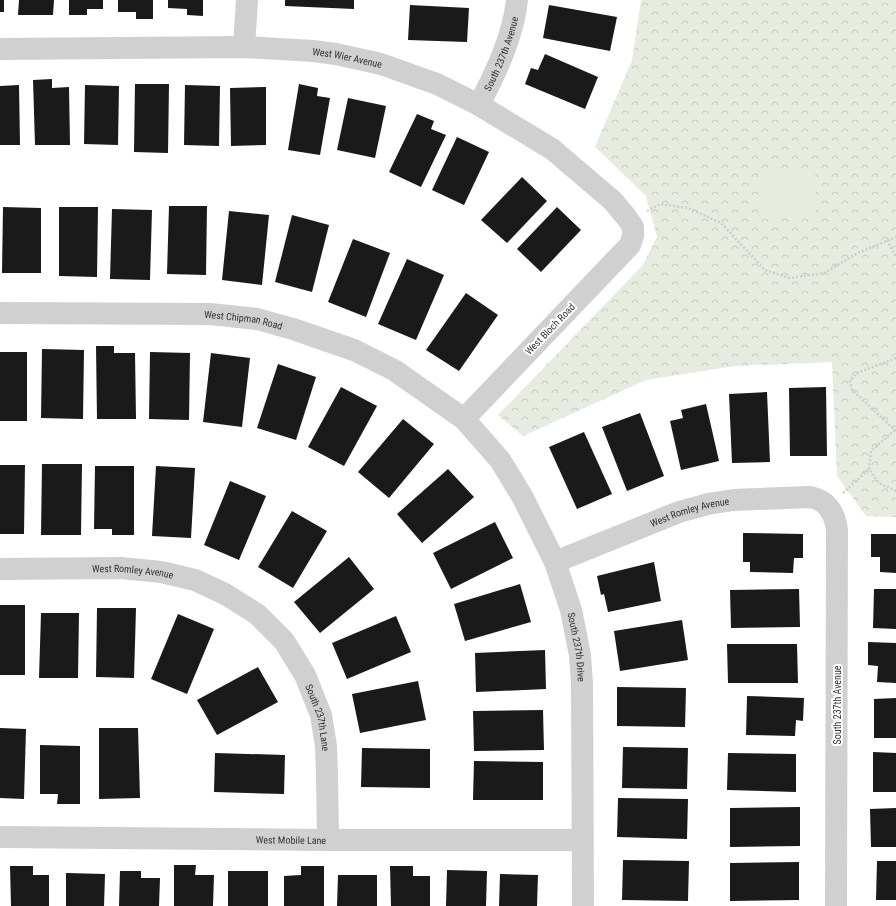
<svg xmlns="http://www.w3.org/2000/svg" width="896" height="906" viewBox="0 0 896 906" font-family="'Roboto Condensed',sans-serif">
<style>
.park{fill:url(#park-crowns)}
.pitch{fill:#e6ecdf}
.building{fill:#1a1a1a}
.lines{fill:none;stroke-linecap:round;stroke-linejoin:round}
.path{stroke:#cdcdcd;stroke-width:2.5;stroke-dasharray:2 2;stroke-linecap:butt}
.minor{stroke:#d0d0d0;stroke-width:22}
.labels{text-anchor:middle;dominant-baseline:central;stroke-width:4;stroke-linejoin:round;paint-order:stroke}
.street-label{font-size:10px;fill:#333;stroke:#fff}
</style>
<defs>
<pattern id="park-crowns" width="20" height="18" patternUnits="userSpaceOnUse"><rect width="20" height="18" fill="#e6ecdf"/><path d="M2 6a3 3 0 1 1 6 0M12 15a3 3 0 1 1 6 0" fill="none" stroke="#c6cbc0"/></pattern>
</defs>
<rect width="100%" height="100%" fill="#fff"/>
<!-- park -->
<path class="park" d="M641,0H896V517L866,516L837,476L832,362L735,366L646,380L523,436L498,415L643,265L657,237L646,196L595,147L632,60Z"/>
<!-- pitch -->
<path class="pitch" d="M815,170L816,217L761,218V171Z"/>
<!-- building -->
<g class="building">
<rect x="0" y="0" width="4" height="12"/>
<path d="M19,0H54L53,15H18Z"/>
<path d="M69,0H103V9H87V15H69Z"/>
<path d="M118,0H153V19H136V12H118Z"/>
<path d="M168,0H203V16L187,15V9L168,8Z"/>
<path d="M285,0H354V9L285,6Z"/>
<path d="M410,5L469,8L467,42L408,40Z"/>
<path d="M549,5L617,17L610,51L543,38Z"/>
<path d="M545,54L598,77L585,109L525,84L531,68L538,70Z"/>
<path d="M52,79V88L69,87L70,145H35L33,80Z"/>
<path d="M135,84H169L168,153L134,152Z"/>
<path d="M299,84L318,88L317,96L330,98L320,155L288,150Z"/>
<path d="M19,85L20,145H0V86Z"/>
<path d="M85,85L119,86L118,145L84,144Z"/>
<path d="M185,85L220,86L219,146L184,145Z"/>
<path d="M266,87V145L231,146L230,88Z"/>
<path d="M348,98L386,106L375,158L337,150Z"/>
<path d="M417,114L434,121L431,129L446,135L421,187L389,172Z"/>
<path d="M457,137L489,152L464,205L432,190Z"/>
<path d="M522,177L547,201L507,243L481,220Z"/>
<path d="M169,206H207L206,275L167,274Z"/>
<path d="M3,207L41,208V273H2Z"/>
<path d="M59,207H98L97,277L59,276Z"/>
<path d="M557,207L581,230L541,272L517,249Z"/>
<path d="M112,209L152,210L150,280L110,279Z"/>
<path d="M229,211L269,215L262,285L222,280Z"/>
<path d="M292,215L329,225L312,292L275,282Z"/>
<path d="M353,239L390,253L366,317L328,302Z"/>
<path d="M407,259L444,275L416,340L378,324Z"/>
<path d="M466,293L498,315L459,371L426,350Z"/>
<path d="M96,346H114V353H135L136,419H97Z"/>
<path d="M42,349L84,350L83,419L41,418Z"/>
<rect x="0" y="352" width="27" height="69"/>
<path d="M150,352L190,353L189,420L149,419Z"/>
<path d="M211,353L250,358L242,427L203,422Z"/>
<path d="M278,364L316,377L296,440L257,428Z"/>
<path d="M341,387L377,406L344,466L308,447Z"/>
<path d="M826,387L827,456H790L789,388Z"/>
<path d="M767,392L770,462L732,463L729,394Z"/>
<path d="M706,404L719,461L681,470L670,421L683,418L681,410Z"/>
<path d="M640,413L664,476L627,491L602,427Z"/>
<path d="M403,419L434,444L389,498L358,472Z"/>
<path d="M584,432L612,494L577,509L549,447Z"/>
<path d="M42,464H82L81,535H41Z"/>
<path d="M0,465H25L24,534H0Z"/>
<path d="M95,466H134V535H112V529H94Z"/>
<path d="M156,466L195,468L191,538L152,536Z"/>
<path d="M448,469L474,497L422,543L397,514Z"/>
<path d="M230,481L266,496L239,560L204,545Z"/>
<path d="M292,511L327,531L293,588L258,567Z"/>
<path d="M495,522L513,558L451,589L433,553Z"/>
<path d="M743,533L803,534V558H794L793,573L750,572V562H743Z"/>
<path d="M871,534H896V573L880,572V557H871Z"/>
<path d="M349,557L374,589L320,633L294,602Z"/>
<path d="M654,562L661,601L608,612L604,594L601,595L597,576Z"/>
<path d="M520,584L531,622L465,641L454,604Z"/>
<path d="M799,589L800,627L731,628L730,590Z"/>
<path d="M874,589H896V629L873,628Z"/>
<rect x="0" y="605" width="25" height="70"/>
<path d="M97,608H136L134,678L96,677Z"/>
<path d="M41,613H79L78,678H39Z"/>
<path d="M178,614L214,629L187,694L151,679Z"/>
<path d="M396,616L411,652L347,679L332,643Z"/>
<path d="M682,620L688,660L620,671L614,631Z"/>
<path d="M868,642L896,643V683L877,682L878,666L868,665Z"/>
<path d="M727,644H797L798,683H728Z"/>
<path d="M545,650L546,689L476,692L475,653Z"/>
<path d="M258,667L278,702L217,735L197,700Z"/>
<path d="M418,681L426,720L360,733L352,694Z"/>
<path d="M617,687L686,688L685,727L617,726Z"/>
<path d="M747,696L804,698L803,721L796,720L795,736L746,735Z"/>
<path d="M896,698V738H874V699Z"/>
<path d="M543,710L544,750L474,751L473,711Z"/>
<path d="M0,728L26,729L24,799L0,798Z"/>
<path d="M99,728H138L140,798L99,799Z"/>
<path d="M40,745L80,746V804H57L58,794H40Z"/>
<path d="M623,747L688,748L687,789L622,788Z"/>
<path d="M362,748L430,749V788L361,787Z"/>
<path d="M873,752L896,753V792H873Z"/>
<path d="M215,753L285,755L284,794L214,792Z"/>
<path d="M728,753L796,754V792L727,790Z"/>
<path d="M474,761L543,762V800H473Z"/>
<path d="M618,798L688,799L687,839L617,837Z"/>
<path d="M800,807V846L730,847V808Z"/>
<path d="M896,808V847H871L870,809Z"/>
<path d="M623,860L689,861L688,901L622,900Z"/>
<path d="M877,861H896V900H876Z"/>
<path d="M799,862V900L730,901V863Z"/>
<path d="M174,865H196L195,875H214L213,906H174Z"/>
<path d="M10,866H33V875H49V906H11Z"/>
<path d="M301,866H324V906H284V876L301,875Z"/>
<path d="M390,866H413V876H430V906H391Z"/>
<path d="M447,870L487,871L486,906H446Z"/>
<path d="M120,871H141V878H160L159,906H119Z"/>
<rect x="228" y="871" width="40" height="35"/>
<path d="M66,873L105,874L104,906H66Z"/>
<path d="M500,874L538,875L537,906H499Z"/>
<path d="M338,875H377V906H337Z"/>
</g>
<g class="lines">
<!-- path -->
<g class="path">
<path d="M647,211L660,204L688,208L721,223L765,270L790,278L824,273L858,253L896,237"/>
<path d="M887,240L896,257"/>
<path d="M896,358L857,373L850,380L852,390L896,431"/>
<path d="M895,430L871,451L869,469L879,483L896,491"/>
<path d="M843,493L869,469"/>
</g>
<!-- minor -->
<g class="minor">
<path d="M244,47L247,0"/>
<path id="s1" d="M0,49L244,47L313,51L336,54L381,64L437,84L479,105L552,149L613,201L627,218L633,227V236L630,245L464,419"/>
<path id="s2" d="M479,105C496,72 513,37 517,0"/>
<path id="s3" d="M0,313L210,314L257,319L293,329L354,350L394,370L464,419L500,460L522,496L555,562L571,610L580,655L582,684L583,906"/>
<path id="s4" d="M555,562L679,512L708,504L733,500L810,497C828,500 835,514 837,530L836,906"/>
<path id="s5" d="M0,569L121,568L161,572L195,580L225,594L257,614L284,641L305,675L321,715L326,746L327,776L328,840"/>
<path id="s6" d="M0,837L328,840H582"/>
</g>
</g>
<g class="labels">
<!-- street labels -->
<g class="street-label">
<text stroke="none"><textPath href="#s2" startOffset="56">South 237th Avenue</textPath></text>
<text stroke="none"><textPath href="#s1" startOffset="348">West Wier Avenue</textPath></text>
<text stroke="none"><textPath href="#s3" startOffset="244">West Chipman Road</textPath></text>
<text transform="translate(550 329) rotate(-46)">West Bloch Road</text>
<text stroke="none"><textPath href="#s4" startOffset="144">West Romley Avenue</textPath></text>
<text stroke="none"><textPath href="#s5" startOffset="133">West Romley Avenue</textPath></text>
<text stroke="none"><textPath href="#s3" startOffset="748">South 237th Drive</textPath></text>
<text transform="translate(837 705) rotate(-90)">South 237th Avenue</text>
<text stroke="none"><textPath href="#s5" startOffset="390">South 237th Lane</textPath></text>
<text stroke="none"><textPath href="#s6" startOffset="291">West Mobile Lane</textPath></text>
</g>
</g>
</svg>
